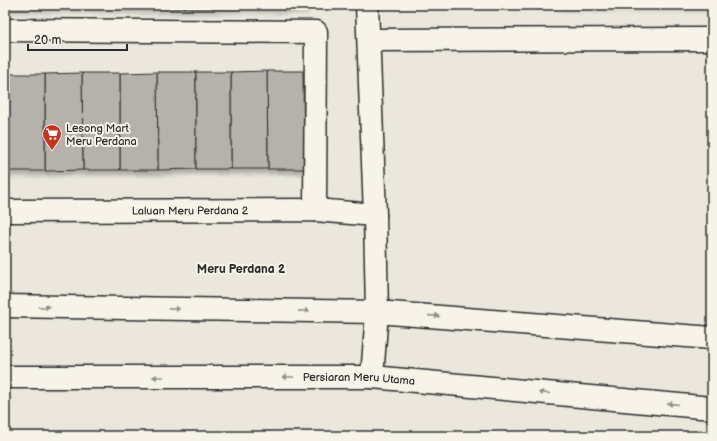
<svg xmlns="http://www.w3.org/2000/svg" width="717" height="441" viewBox="0 0 717 441" font-family="'Balsamiq Sans',sans-serif">
<style>
.building{fill:#b5b2ab;stroke:#2b2b2b;filter:url(#shadow)}
.lines{fill:none;stroke-linecap:round;stroke-linejoin:round}
.minor-casing{stroke:#2b2b2b;stroke-width:25}
.minor{stroke:#f7f3e8;stroke-width:22}
.oneway{fill:#918f8a}
.labels{text-anchor:middle;dominant-baseline:central;stroke-width:4;stroke-linejoin:round;paint-order:stroke}
.poi-label{font-size:11px;fill:#2b2b2b;stroke:#f7f3e8;text-anchor:start}
.street-label{font-size:11px;fill:#2b2b2b;stroke:#f7f3e8}
.neighbourhood-label{font-size:12px;font-weight:bold;fill:#2b2b2b;stroke:#f7f3e8}
</style>
<defs>
<filter id="shadow"><feDropShadow dx="2.5" dy="4.5" stdDeviation="2" flood-color="#0004"/></filter>
</defs>
<rect width="100%" height="100%" fill="#ebe7dd"/>
<filter id="ink" filterUnits="userSpaceOnUse"><feTurbulence type="fractalNoise" baseFrequency=".025" numOctaves="2"/><feDisplacementMap in="SourceGraphic" scale="8" xChannelSelector="R" yChannelSelector="G"/><feConvolveMatrix kernelMatrix="1 2 1 2 8 2 1 2 1" color-interpolation-filters="sRGB"/></filter>
<g filter="url(#ink)">
<!-- building -->
<g class="building">
<rect x="6" y="5" width="30" height="2"/>
<rect x="36" y="5" width="31" height="2"/>
<rect x="67" y="5" width="30" height="2"/>
<path d="M97,5H127V8L97,7Z"/>
<rect x="127" y="5" width="28" height="3"/>
<rect x="155" y="5" width="30" height="3"/>
<rect x="185" y="5" width="29" height="3"/>
<path d="M214,5H244V7L214,8Z"/>
<path d="M244,5H274V8L244,7Z"/>
<rect x="274" y="5" width="31" height="3"/>
<rect x="558" y="5" width="31" height="1"/>
<rect x="589" y="5" width="30" height="1"/>
<rect x="619" y="5" width="30" height="1"/>
<rect x="649" y="5" width="28" height="1"/>
<rect x="677" y="5" width="31" height="1"/>
<path d="M267,71H303L304,169H268Z"/>
<path d="M267,71L268,169H231V72Z"/>
<path d="M157,72H196V169L158,170Z"/>
<path d="M157,72L158,170H120V73Z"/>
<rect x="196" y="72" width="35" height="97"/>
<path d="M82,73H120V170H83Z"/>
<path d="M82,73L83,170L45,171V74Z"/>
<rect x="5" y="74" width="3" height="97"/>
<rect x="8" y="74" width="37" height="97"/>
</g>
<g class="lines">
<defs>
<g id="minor">
<path d="M367,5L375,215L377,312L372,377"/>
<path d="M5,30L316,32L315,210"/>
<path d="M369,40L712,39"/>
<path id="s1" d="M5,211L315,210L375,215"/>
<path d="M5,306L377,312L712,338"/>
<path id="s2" d="M5,377H372L712,408"/>
</g>
</defs>
<!-- minor casing -->
<use href="#minor" class="minor-casing"/>
<!-- minor -->
<use href="#minor" class="minor"/>
</g>
<!-- one-way arrows -->
<defs><path id="oneway-solid" d="M-6-.8H1V-3.2L6.5 0L1 3.2V.8H-6Z"/></defs>
<g class="oneway">
<use href="#oneway-solid" transform="translate(44 307) rotate(1)"/>
<use href="#oneway-solid" transform="translate(174 309) rotate(1)"/>
<use href="#oneway-solid" transform="translate(304 311) rotate(1)"/>
<use href="#oneway-solid" transform="translate(434 316) rotate(4)"/>
<use href="#oneway-solid" transform="translate(158 377) rotate(180)"/>
<use href="#oneway-solid" transform="translate(288 377) rotate(180)"/>
<use href="#oneway-solid" transform="translate(544 393) rotate(-175)"/>
<use href="#oneway-solid" transform="translate(673 404) rotate(-175)"/>
</g>
</g>
<!-- icons -->
<defs>
<symbol id="supermarket-pin" viewBox="-11 -11 22 30"><path d="M0 17L-7.5 6A9.5 9.5 0 1 1 7.5 6Z" fill="#c8321e" stroke="#f7f3e8"/><path d="M-6-5.5h2.5l.6 2H6L4.5 2H-2.5L-4.4-4H-6ZM-1.5 3.2a1.3 1.3 0 1 0 .1 0ZM3 3.2a1.3 1.3 0 1 0 .1 0Z" fill="#fff"/></symbol>
</defs>
<g fill-rule="evenodd">
<use href="#supermarket-pin" x="41" y="123" width="22" height="30"/>
</g>
<g class="labels">
<!-- poi labels -->
<g class="poi-label">
<text x="66" y="128">Lesong Mart<tspan x="66" dy="13">Meru Perdana</tspan></text>
</g>
<!-- street labels -->
<g class="street-label">
<text stroke="none"><textPath href="#s1" startOffset="185">Laluan Meru Perdana 2</textPath></text>
<text stroke="none"><textPath href="#s2" startOffset="354">Persiaran Meru Utama</textPath></text>
</g>
<!-- neighbourhood labels -->
<g class="neighbourhood-label">
<text x="241" y="269">Meru Perdana 2</text>
</g>
</g>
<!-- margin -->
<rect width="717" height="441" fill="none" stroke="#f7f3e8" stroke-width="20"/>
<rect x="10" y="10" width="697" height="421" fill="none" stroke="#2b2b2b" stroke-width="1.5" filter="url(#ink)"/>
<!-- scale -->
<path d="M28 44v6h99v-6" fill="none" stroke="#2b2b2b" stroke-width="2"/>
<text x="34" y="44" font-size="12" fill="#2b2b2b" stroke="#f7f3e8" stroke-width="3" paint-order="stroke">20 m</text>
</svg>
